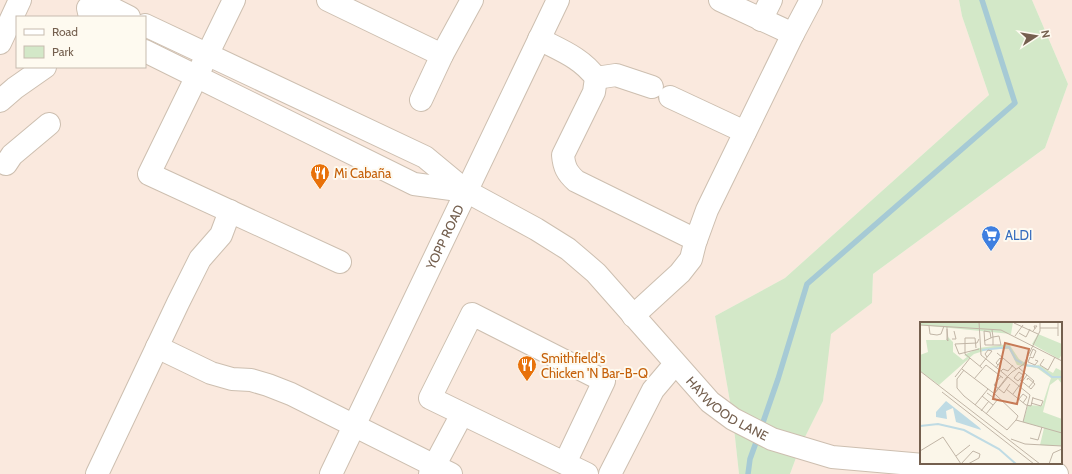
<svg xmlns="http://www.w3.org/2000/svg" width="1072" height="474" viewBox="0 0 1072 474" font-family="Cabin,sans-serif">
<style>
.commercial{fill:#fae9de;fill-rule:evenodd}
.green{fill:#d3e8c8}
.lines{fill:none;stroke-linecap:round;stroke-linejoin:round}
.stream{stroke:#a6cad5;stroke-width:5.5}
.minor-casing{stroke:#cdbfb0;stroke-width:24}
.minor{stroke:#fff;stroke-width:22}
.labels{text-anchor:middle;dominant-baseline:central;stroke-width:4;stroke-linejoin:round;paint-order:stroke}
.food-label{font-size:13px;fill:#c56008;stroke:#fefaf0;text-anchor:start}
.shop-label{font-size:13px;fill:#366cbe;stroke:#fefaf0;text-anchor:start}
.street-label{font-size:13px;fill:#745f4e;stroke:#fefaf0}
.inset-river{fill:none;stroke:#bfdbe4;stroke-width:2}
.inset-road{fill:none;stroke:#c1b5a6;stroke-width:1}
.view{fill:#c77a56;fill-opacity:0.15;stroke:#c77a56;stroke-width:2}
.inset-edge{fill:none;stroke:#745f4e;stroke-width:2}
</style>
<rect width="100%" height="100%" fill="#fbf6e9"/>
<!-- commercial -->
<g class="commercial">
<path d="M0,0H959L962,16L989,95L785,278L715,316L733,419L739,474H0ZM17,17H145V67H17Z"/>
<path d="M1032,0H1072V474H790L800,447L823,401L830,334L872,303L873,274L1045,148L1068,84ZM921,323H1061V463H921Z"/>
</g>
<!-- green -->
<path class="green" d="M959,0H1032L1068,84L1045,148L873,274L872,303L831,334L823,401L800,447L790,474H739L733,419L715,316L785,278L989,95L962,16Z"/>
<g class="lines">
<!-- stream -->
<g class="stream">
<path d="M761,428L778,379L807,284L1015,103L982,0"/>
<path d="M748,474L750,459L758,437"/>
</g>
<defs>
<g id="minor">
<path d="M234,0L149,174L340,262"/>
<path d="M328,0L442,55"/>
<path d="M720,0L793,34L811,0"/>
<path d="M90,17L88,8L107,6L129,17"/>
<path d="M761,20L771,0"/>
<path id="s1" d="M145,25L425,157L466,191L536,229L568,249L596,273L710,402L733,419L772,439L832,457L935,466L1044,471L1057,474"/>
<path d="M539,39C560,50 582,58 596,78L594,92L563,155C564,167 567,173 576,181L696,240"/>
<path d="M0,43L20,0"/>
<path d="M145,51L414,184L466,191"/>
<path d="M596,78L616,75L652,87"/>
<path d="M670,97L745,132"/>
<path d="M421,100L442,55L472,0"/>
<path d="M0,101L15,88L45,67"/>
<path d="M6,164L12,155L49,124"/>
<path d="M633,316L680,273L691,259L695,243L707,210L793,34"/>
<path d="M157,347L211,373L232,379L251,380L268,385L291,394L451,474"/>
<path d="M565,463L604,381L472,314L430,398L587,474"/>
<path d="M97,474L178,303L200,259L221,235L230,211"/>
<path id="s2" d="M331,474L558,0"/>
<path d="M430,474L462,414"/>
<path d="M610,474L653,390L675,364"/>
</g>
</defs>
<!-- minor casing -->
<use href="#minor" class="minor-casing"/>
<!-- minor -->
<use href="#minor" class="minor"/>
</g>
<!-- icons -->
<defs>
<symbol id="restaurant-pin" viewBox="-11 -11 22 30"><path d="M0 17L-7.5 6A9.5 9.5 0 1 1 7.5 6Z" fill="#e8710a" stroke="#fefaf0"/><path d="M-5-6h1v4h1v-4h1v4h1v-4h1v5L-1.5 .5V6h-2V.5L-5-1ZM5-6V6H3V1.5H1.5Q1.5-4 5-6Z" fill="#fff"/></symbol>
<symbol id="supermarket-pin" viewBox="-11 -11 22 30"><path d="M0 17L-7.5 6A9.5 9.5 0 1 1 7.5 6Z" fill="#3f7fe0" stroke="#fefaf0"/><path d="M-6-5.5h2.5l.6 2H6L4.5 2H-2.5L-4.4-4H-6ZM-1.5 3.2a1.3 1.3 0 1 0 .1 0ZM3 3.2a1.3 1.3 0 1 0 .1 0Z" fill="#fff"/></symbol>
</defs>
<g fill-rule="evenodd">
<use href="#restaurant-pin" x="309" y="162" width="22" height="30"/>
<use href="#supermarket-pin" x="980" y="224" width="22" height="30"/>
<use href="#restaurant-pin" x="516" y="354" width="22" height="30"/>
</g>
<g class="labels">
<!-- food labels -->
<g class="food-label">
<text x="334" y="173">Mi Cabaña</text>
<text x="541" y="358">Smithfield's<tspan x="541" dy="15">Chicken 'N Bar-B-Q</tspan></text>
</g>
<!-- shop labels -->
<g class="shop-label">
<text x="1005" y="235">ALDI</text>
</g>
<!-- street labels -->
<g class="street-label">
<text stroke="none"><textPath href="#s2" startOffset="263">YOPP ROAD</textPath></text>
<text stroke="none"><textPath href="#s1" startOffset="707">HAYWOOD LANE</textPath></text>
</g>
</g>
<!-- overview -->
<g transform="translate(920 322)">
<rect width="142" height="142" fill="#fbf6e9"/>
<path d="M0,0H93L91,12L0,3ZM118,12L142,22V32L139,37L112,22ZM28,15L33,20V30L43,38L47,35L44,33L59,26L89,22L99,37L110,44L119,43L133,51L136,46L142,49V62L138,57L130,63L123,90L142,97V124L120,123L124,106L103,100L108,83L122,84L131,56L117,46L97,43L89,27H70L54,32L19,63L0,49V33L8,30L6,18H26Z" fill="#d3e8c8"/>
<path d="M26,79L60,106L61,108L36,100L33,86L26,89L27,97L16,95V90Z" fill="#bfdbe4"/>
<path class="inset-river" d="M62,28L89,25L96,38L102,41M105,43L119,45L132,55H142M0,104L18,102L44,108L79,127L96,142"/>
<path class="inset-road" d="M59,0L61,33L110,73L103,100L142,111M94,1L118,12M0,3L81,8L142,39M9,4L10,12L17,13L21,12L24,4M27,5V18L28,19L27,7M120,6H138M113,9L117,4H114L115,7M99,11L106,15L110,7M95,14L103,3M138,14V0M71,16L70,10L64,9L65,23H81L79,14L73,15L72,8M32,17H36L34,9M64,19L73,15V23M56,26L55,16H45V32L62,46M59,27L39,32L35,22L57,21L59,17M110,34L113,27L116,29L113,36L110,35M67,35L65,32L68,28L72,29M110,35L108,40L115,43L118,39L115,38M83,36L96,47M124,37L120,43L128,48L135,35M78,43L76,41L80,36L82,38M60,44L72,29M76,46L83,36L77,31M99,46L114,59L109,65M42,47L76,73L98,94L96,98L103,100M44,48L37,57V66L44,74L87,108L96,98M0,49L120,142M81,49L83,47L88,49L93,43M103,53L99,50L94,56L98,59L105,51M81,54L74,63L84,71L90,62M35,55L50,36M88,55L74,72L86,56L92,50L104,42L120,9V0M54,57L66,43L83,56M99,57L111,67L115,62L108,56L107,58M86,67L106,83L111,84L113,75M22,70L114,142M67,71L77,78M93,72L107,53M62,74L73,83M99,77L103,72L107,75L103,81M111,81L121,84L123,79L113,76M55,83L68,67M61,89L69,79M66,92L78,77M110,116L118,118L122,105M91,117L105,122L142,124M0,129L23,115L41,142M36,134L50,123M41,142L53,129L60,132L59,136L48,142M129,142L133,131L142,127"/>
<path class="view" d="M85,21L109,27L97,82L73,77Z"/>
<rect width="142" height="142" class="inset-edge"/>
</g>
<!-- legend -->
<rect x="16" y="16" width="130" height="52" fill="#fefaf0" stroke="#c7bcaf"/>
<rect x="24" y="29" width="20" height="6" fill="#ffffff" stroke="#c7bcaf"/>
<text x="52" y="36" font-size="12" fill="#745f4e">Road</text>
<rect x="24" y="46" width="20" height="12" fill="#d3e8c8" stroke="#c7bcaf"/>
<text x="52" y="56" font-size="12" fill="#745f4e">Park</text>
<!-- north arrow -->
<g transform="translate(1036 36) rotate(78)" stroke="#fefaf0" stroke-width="3" paint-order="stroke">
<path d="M0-3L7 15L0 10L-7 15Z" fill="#745f4e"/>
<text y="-6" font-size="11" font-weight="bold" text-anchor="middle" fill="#745f4e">N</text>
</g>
</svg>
